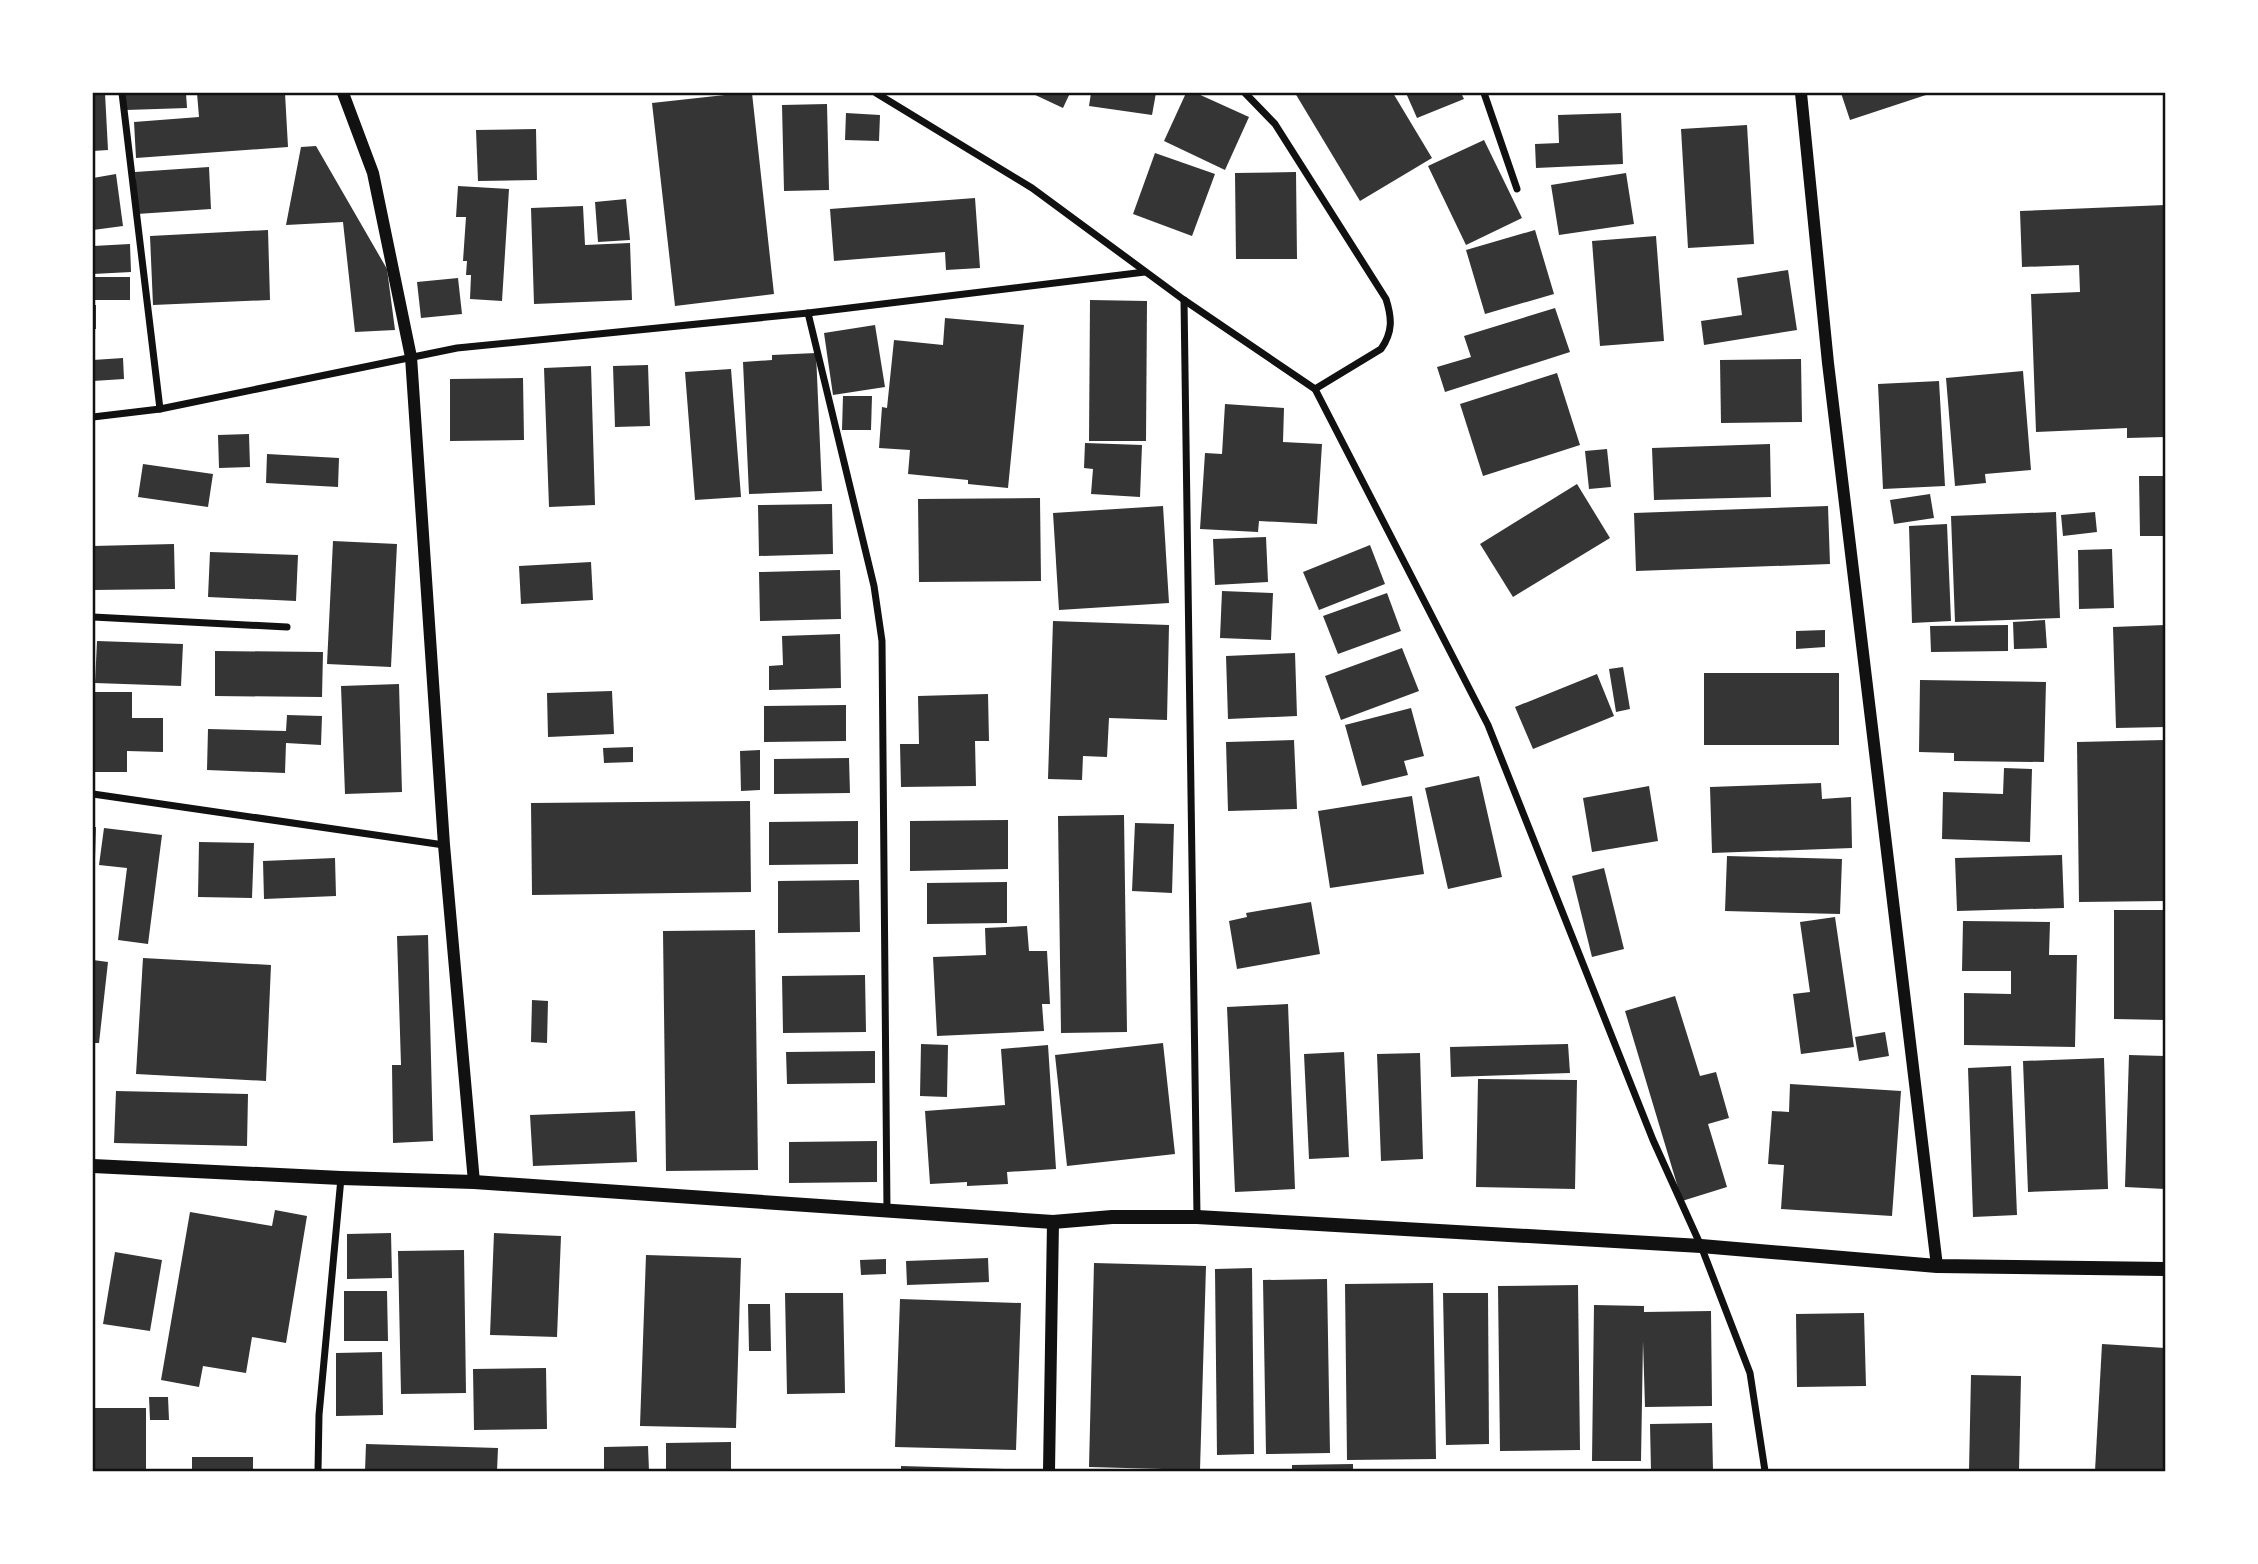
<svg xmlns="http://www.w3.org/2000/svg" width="2258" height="1564" viewBox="0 0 2258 1564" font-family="Cabin,sans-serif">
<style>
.building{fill:#353535}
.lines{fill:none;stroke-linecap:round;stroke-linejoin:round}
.minor{stroke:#111;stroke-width:7}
.tertiary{stroke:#111;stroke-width:12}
.secondary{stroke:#111;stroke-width:14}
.neatline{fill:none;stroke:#111;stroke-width:2.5}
</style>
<rect width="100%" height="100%" fill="#fff"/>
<!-- building -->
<g class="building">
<path d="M93,93H105L108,150L93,151Z"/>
<path d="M125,93H186L187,108L126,110Z"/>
<path d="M197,93H285L288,147L136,158L134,122L199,117Z"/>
<path d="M743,93H752L774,294L675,306L652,103Z"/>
<path d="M1031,93H1070L1063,108Z"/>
<path d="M1091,93H1156L1152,115L1089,106Z"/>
<path d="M1186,93H1196L1249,117L1225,170L1164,141Z"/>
<path d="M1295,93H1393L1432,158L1360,201Z"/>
<path d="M1406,93H1461L1464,99L1417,118Z"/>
<path d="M1841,93H1932L1850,120Z"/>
<path d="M827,104L829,190L784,191L782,105Z"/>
<path d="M846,113L880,115L879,141L845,140Z"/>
<path d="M1621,113L1623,164L1536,168L1535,144L1559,143L1558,115Z"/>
<path d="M1747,125L1754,244L1688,248L1681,129Z"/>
<path d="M536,129L537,180L478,181L476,130Z"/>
<path d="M1484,140L1522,218L1466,245L1428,166Z"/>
<path d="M316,146L387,269L395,330L355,332L343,222L286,225L301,147Z"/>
<path d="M1155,153L1215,174L1192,236L1133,214Z"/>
<path d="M209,167L211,209L137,214L135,172Z"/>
<path d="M1296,172L1297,259H1236L1235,173Z"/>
<path d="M1626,173L1634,224L1559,235L1551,185Z"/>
<path d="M116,174L123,226L93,230V178Z"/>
<path d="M458,186L509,189L502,301L470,299L471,275H466L467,261H463L466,217H456Z"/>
<path d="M975,198L980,268L946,270L945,252L834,261L830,209Z"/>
<path d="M626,199L630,240L598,242L595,202Z"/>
<path d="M2165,205V437L2127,438V428L2036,432L2031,294L2080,292L2079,265L2022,267L2020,211Z"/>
<path d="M583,206L585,245L630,243L632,300L534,304L531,208Z"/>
<path d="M268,230L270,300L153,305L150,236Z"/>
<path d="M1535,230L1554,294L1485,314L1466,250Z"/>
<path d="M1656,236L1664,341L1600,346L1592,241Z"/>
<path d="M130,244L131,272L93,274V246Z"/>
<path d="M1788,270L1797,330L1704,345L1701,321L1742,315L1737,278Z"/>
<rect x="93" y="277" width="37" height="23"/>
<path d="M458,278L462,314L421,318L417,282Z"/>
<path d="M1090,300L1147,301L1146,441H1089Z"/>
<rect x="93" y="305" width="3" height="24"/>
<path d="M1555,308L1570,352L1445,392L1437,367L1471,357L1464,336Z"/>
<path d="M945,318L1024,325L1008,488L968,484V480L908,474L910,450L879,448L882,407L887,408L894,340L943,345Z"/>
<path d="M875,325L885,387L833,395L824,333Z"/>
<path d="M816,353L822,491L749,494L743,362L772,360V355Z"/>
<path d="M123,358L124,379L93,381V360Z"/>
<path d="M1801,359L1802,422L1721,423L1720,360Z"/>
<path d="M648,365L650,426L615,427L613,366Z"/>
<path d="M591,366L595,505L549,507L544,368Z"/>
<path d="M731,369L741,497L695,500L685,372Z"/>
<path d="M2023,371L2031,470L1985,474L1986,483L1955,486L1946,378Z"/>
<path d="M1557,373L1580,445L1483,476L1460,404Z"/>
<path d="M523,378L524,440L450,441V379Z"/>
<path d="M1939,381L1945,486L1883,489L1878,384Z"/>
<path d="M843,396H872L871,430H842Z"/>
<path d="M1225,404L1284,408L1283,442L1322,444L1317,524L1259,521L1258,532L1200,529L1205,453L1222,454Z"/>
<path d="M249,434L250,467L219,468L218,435Z"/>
<path d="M1085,443L1142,445L1140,497L1091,494L1093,469L1084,468Z"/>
<path d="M1770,444L1771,497L1654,500L1652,448Z"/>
<path d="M1607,449L1611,487L1589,489L1585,451Z"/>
<path d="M267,454L339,458L338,487L266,483Z"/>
<path d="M143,464L213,474L208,507L138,497Z"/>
<path d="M2139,476H2165V536H2140Z"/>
<path d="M1577,484L1610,538L1513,597L1480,544Z"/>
<path d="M1930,494L1934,518L1894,524L1890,500Z"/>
<path d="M1040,498L1041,581L919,582L918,499Z"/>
<path d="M832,504L833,554L759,556L758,505Z"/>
<path d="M1163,506L1169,603L1059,610L1053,513Z"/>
<path d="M1828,506L1830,564L1636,571L1634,513Z"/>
<path d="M2056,512L2060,618L1955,622L1951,516Z"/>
<path d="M2095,512L2097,532L2063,536L2061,515Z"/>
<path d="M1947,524L1951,621L1912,623L1909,526Z"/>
<path d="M1266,537L1268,582L1215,585L1213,539Z"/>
<path d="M333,541L397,544L391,667L327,664Z"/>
<path d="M174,544L175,589L93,590V546Z"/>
<path d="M1370,545L1385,584L1319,610L1303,572Z"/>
<path d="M2112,549L2114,608L2079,609L2078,550Z"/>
<path d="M210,552L298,555L296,601L208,597Z"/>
<path d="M591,562L593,600L521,604L519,566Z"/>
<path d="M840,570L841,619L760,621L759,572Z"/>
<path d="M1222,591L1273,593L1271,640L1220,638Z"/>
<path d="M1387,593L1401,631L1338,654L1323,616Z"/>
<path d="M2045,620L2047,648L2014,649L2013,622Z"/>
<path d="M1053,621L1169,625L1167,720L1109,718L1107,757L1083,756L1082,780L1048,779Z"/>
<path d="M2008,625V651L1931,652L1930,626Z"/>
<path d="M2165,625V727L2116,728L2113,627Z"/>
<path d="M1825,630V647L1796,649V631Z"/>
<path d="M840,634L841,688L769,690V666L783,665L782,636Z"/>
<path d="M97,641L183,644L181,686L95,683Z"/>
<path d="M1402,648L1419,691L1341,720L1325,676Z"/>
<path d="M215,651L323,652L322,697L215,696Z"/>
<path d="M1295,653L1297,716L1228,719L1226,656Z"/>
<path d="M1623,667L1630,709L1616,712L1609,669Z"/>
<rect x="1704" y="673" width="135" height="72"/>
<path d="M1597,674L1614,716L1533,749L1515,707Z"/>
<path d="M1920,680L2046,682L2044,762L1954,761V753L1919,752Z"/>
<path d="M399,684L402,792L345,794L341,686Z"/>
<path d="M612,691L614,734L548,737L547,693Z"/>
<path d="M93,692H132V718H163V752L127,751V772H93Z"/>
<path d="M988,694L989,741H975L976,786L901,787L900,744H919L918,696Z"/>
<path d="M846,705V741L764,742V706Z"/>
<path d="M1411,708L1424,756L1404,761L1408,775L1362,786L1345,725Z"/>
<path d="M287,715L322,716L321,745L286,743L285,773L207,770L208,729L286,731Z"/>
<path d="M1294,740L1297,809L1228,811L1226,742Z"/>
<path d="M2165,740V901L2079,902L2077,742Z"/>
<path d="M633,747V762L604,763L603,748Z"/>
<path d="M760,750V790L741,791L740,751Z"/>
<path d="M849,758L850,793L774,794V759Z"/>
<path d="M2004,768L2032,769L2030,842L1942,839L1943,792L2003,794Z"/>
<path d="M1479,776L1502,877L1448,889L1425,788Z"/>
<path d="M1821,783L1822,799L1851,797L1852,848L1712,853L1710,787Z"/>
<path d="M1649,786L1658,841L1592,852L1583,798Z"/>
<path d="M1412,796L1424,874L1330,888L1318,811Z"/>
<path d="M750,801L751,892L532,895L531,803Z"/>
<path d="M1124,815L1127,1032L1061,1033L1058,816Z"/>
<path d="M1008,820V869L910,871V821Z"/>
<path d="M858,821V864L769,865V822Z"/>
<path d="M1135,823L1174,824L1172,893L1132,891Z"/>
<path d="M93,827H96L95,858H93Z"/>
<path d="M104,828L162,835L148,944L118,940L127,868L99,865Z"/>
<path d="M199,842L254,843L252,898L198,897Z"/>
<path d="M2062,855L2064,908L1957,911L1955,858Z"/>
<path d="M1727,856L1842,859L1840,914L1725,911Z"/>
<path d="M335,858L336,896L264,899L263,861Z"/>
<path d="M1604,868L1624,949L1592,957L1572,876Z"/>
<path d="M859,880L860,932L778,933V881Z"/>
<path d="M1007,882V923L927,924V883Z"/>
<path d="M1311,902L1320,954L1237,969L1229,921L1247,917L1246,913Z"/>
<path d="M2114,910H2165V1020L2114,1019Z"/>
<path d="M1835,917L1854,1047L1801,1054L1793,994L1810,992L1800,922Z"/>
<path d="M1963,921L2050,922L2049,955H2077L2075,1047L1964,1045V993L2011,994V971H1962Z"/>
<path d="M1027,926L1029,951H1047L1050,1004H1042L1044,1031L937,1036L933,957L986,955L985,928Z"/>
<path d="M755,930L758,1170L666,1171L663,931Z"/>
<path d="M428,935L433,1141L393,1143L392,1065H401L397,936Z"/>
<path d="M143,958L271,965L266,1081L136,1074Z"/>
<path d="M93,960L108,962L99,1043H93Z"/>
<path d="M865,975L866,1032L783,1033L782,976Z"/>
<path d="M1675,996L1700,1076L1716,1072L1729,1118L1708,1124L1727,1187L1682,1201L1625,1011Z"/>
<path d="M532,1000L548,1001L547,1043L531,1042Z"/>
<path d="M1288,1004L1295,1189L1235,1192L1227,1007Z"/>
<path d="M1885,1032L1889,1056L1859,1061L1855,1037Z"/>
<path d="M1163,1043L1175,1154L1067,1166L1055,1055Z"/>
<path d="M921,1044L948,1045L947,1097L920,1096Z"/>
<path d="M1568,1044L1570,1073L1451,1077L1450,1047Z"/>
<path d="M1048,1045L1056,1169L1007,1172L1008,1184L967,1186V1182L930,1184L925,1111L1005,1105L1001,1049Z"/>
<path d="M875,1051V1083L787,1084L786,1052Z"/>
<path d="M1344,1052L1349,1157L1309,1159L1304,1054Z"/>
<path d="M1420,1053L1423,1159L1381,1161L1377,1054Z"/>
<path d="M2129,1055L2165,1056V1189L2125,1187Z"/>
<path d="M2104,1058L2108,1189L2028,1192L2023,1061Z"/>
<path d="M2011,1066L2017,1215L1973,1217L1968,1068Z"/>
<path d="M1478,1079L1577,1080L1575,1189L1476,1187Z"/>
<path d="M1790,1084L1901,1091L1892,1216L1781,1209L1784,1165L1768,1164L1772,1111L1789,1112Z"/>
<path d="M116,1091L248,1094L247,1146L114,1143Z"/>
<path d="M635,1111L637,1162L533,1166L530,1115Z"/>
<path d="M877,1141V1182L789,1183V1142Z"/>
<path d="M275,1210L307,1216L286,1343L252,1337L246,1373L203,1366L199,1387L161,1380L190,1212L272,1226Z"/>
<path d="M391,1233L392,1278L347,1279V1234Z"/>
<path d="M494,1233L561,1236L557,1337L490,1335Z"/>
<path d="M464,1250L466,1393L401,1394L398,1251Z"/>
<path d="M115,1252L162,1260L150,1331L103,1324Z"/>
<path d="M646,1255L741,1258L736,1428L640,1426Z"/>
<path d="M988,1258L989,1282L907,1285L906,1261Z"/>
<path d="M886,1259V1274L861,1275L860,1260Z"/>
<path d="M1094,1263L1206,1266L1200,1470L1089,1467Z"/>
<path d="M1252,1268L1254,1454L1217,1455L1215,1269Z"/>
<path d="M1327,1279L1330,1453L1266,1454L1263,1280Z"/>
<path d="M1433,1283L1436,1459L1347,1460L1345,1284Z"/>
<path d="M1578,1285L1580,1450L1500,1451L1498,1286Z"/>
<path d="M344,1291H387L388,1341H344Z"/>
<path d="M785,1293H843L845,1393L787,1394Z"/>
<path d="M1443,1293H1488L1489,1444L1446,1445Z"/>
<path d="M900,1299L1021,1303L1016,1450L895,1447Z"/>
<path d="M748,1304H770L771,1351H749Z"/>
<path d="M1594,1305L1644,1306V1312L1711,1311L1712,1406L1645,1407L1643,1341L1641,1461H1592Z"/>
<path d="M1864,1313L1866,1386L1797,1387L1796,1314Z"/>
<path d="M2102,1344L2165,1348V1471H2095Z"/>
<path d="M382,1352L383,1415L336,1416V1353Z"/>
<path d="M546,1368L547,1429L474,1430L473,1369Z"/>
<path d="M1971,1375L2021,1376L2019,1471H1969Z"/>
<path d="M149,1397H168L169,1420H150Z"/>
<rect x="93" y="1408" width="53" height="63"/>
<path d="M1712,1423L1713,1471H1651L1650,1424Z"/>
<path d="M731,1442V1471H666V1443Z"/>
<path d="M366,1444L498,1448L497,1471H365Z"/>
<path d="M648,1446L649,1471H604V1447Z"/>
<rect x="192" y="1457" width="61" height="14"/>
<path d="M1353,1464V1471H1292V1465Z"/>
<path d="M901,1466L1005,1469V1471H901Z"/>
</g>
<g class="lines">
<!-- minor -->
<g class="minor">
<path d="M122,93L160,409"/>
<path d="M876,93L1032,188L1184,300L1315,389L1488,725L1653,1140L1701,1246L1750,1373L1765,1471"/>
<path d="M1245,93L1275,124L1386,299C1392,318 1393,332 1381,349L1315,389"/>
<path d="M1484,93L1517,189"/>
<path d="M1184,300L1197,1216"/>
<path d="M808,313L874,586L882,641L887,1211"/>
<path d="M93,417L160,409L457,348L808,313L1145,272"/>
<path d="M93,617L287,627"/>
<path d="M93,794L444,845"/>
<path d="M318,1471L319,1415L341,1178"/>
</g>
<!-- tertiary -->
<g class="tertiary">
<path d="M343,93L373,173L411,357L444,845L474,1182"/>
<path d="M1801,93L1828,363L1937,1266"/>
<path d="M1049,1471L1053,1222"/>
</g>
<!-- secondary -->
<path class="secondary" d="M93,1166L341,1178L474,1182L1053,1222L1112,1217H1197L1701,1246L1937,1266L2165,1269"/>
</g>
<!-- border -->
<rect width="2258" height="1564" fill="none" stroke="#ffffff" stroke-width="189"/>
<rect x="94" y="94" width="2070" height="1376" class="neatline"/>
</svg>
